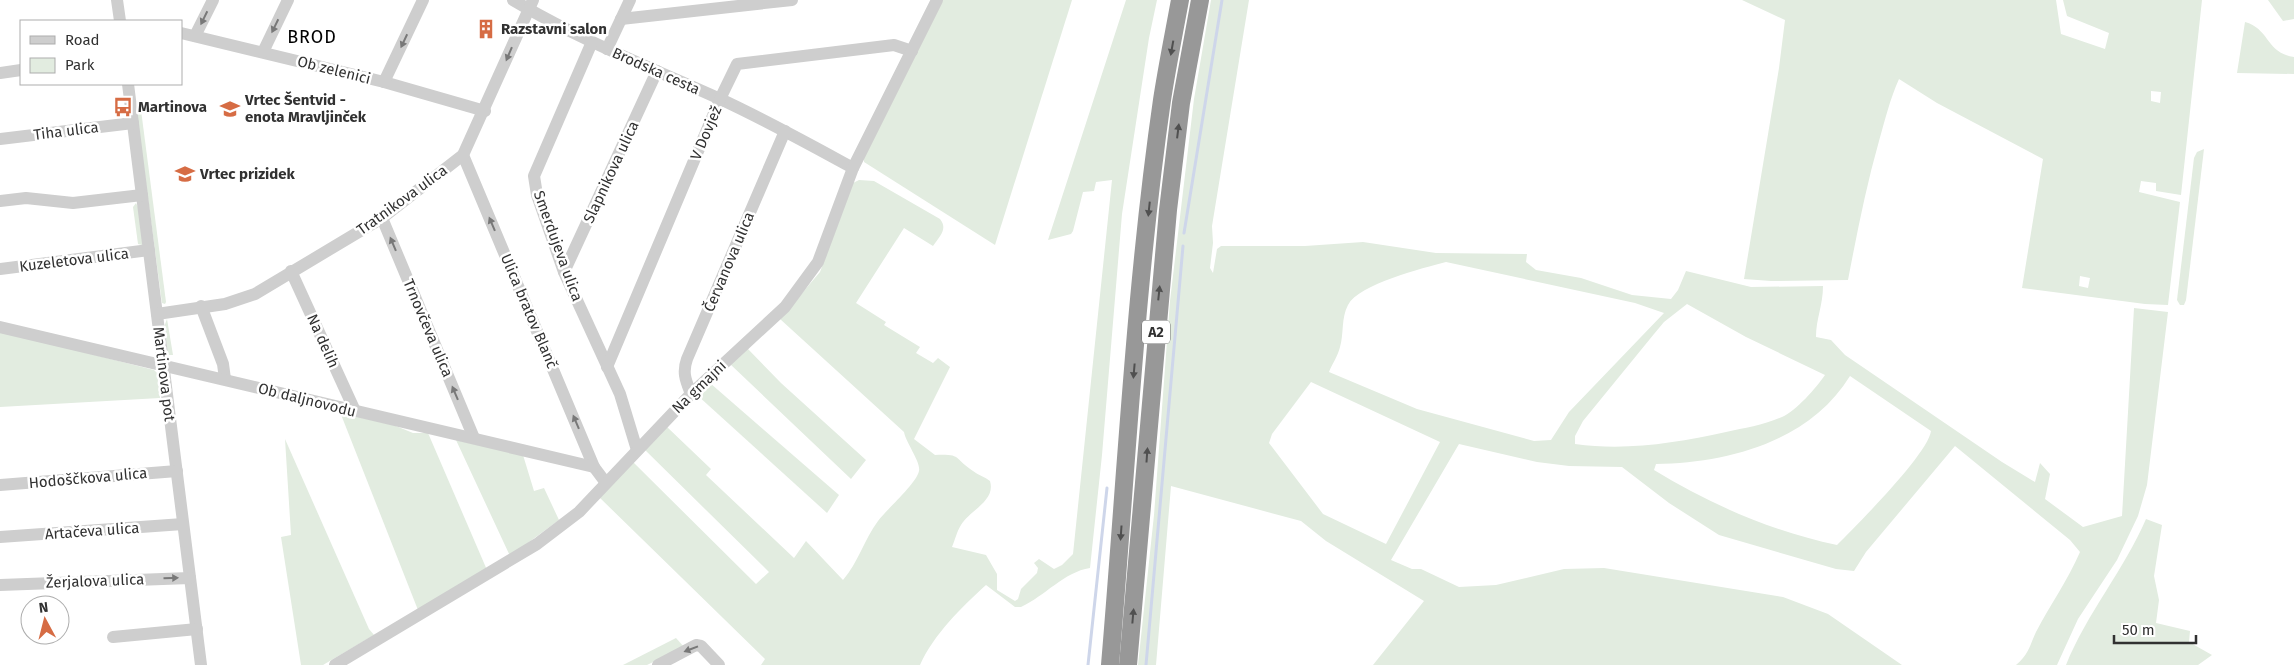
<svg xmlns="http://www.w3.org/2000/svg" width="2294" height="665" viewBox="0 0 2294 665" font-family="'Fira Sans',sans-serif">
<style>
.green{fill:#e2ece0;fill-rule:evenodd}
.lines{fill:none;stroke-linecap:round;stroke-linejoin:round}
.stream{stroke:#ced6ea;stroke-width:3}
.minor{stroke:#cecece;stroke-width:12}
.highway{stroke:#989898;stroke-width:18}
.oneway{fill:#787878}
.oneway2{fill:#505050}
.labels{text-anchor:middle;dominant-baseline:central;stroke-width:5;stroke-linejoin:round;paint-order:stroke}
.shield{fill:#fff;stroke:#6f6f6f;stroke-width:1}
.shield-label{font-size:14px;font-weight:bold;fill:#313131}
.poi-label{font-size:15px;font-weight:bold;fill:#313131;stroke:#fff;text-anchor:start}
.street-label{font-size:15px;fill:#313131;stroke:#fff}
.quarter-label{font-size:18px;letter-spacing:1px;fill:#000;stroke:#fff}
</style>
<rect width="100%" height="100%" fill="#fff"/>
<!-- green -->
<g class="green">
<path d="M942,0H1072L995,245L864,162V157Z"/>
<path d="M1126,0H1157L1149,38L1122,214L1102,455L1090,568C1064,572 1045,596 1021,607H1015L986,585C961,608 934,634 920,665H761L765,659L599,497L633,462L756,584L769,572L644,449L666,426L711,469L706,475L794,558L806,541L843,580C858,563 864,540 878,521C888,508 916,484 919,471C921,462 906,443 904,432L780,319L820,272L853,183L859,180L874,181L940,219C948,229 940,236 933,246L904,228L856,303L886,322L884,325L920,347L916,353L933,363L938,358L950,367L914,439L935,455C963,454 953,458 973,471C978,475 985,477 990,481C996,501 970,510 961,525C957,531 955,540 952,547L986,555L997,574V590L1015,601L1018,599L1021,589L1037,573L1038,568L1034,563L1039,559L1054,569L1062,565L1073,554L1112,180L1096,182L1094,191L1083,192L1073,231L1071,234L1048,240Z"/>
<path d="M1211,0H1249L1212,226L1213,243L1210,268L1213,273L1217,249L1221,246H1305L1363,242L1436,253L1527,254L1526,262L1536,270L1581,278L1632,295L1671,299L1678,290L1686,271L1751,287L1823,286C1823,305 1816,319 1816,337L1831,340L1845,355L2002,462L2035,482L2040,463L2050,474L2045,499L2083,527L2122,516L2134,308L2168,312L2147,485L2138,516L2117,560L2078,619L2057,665H2016C2029,654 2029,647 2036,632C2050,605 2068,580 2080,552L2070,540L1955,446L1866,552L1854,571L1836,569L1719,535L1669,503L1622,467L1569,466L1537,462L1459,444L1391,560L1412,569H1421L1459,587L1496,585L1564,569L1604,568L1783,597L1828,614L1902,665H1373L1424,601L1326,541L1301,521L1171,486L1156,665H1138L1154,515L1170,301L1194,99ZM1446,262L1635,303L1664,313L1569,412L1551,440L1534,441L1417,409L1329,372C1332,364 1338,356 1340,347C1344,334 1341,318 1348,305C1359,284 1423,268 1446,262ZM1687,304L1746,337L1825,375C1816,388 1796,411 1782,417C1764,425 1745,428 1726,432C1676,443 1626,451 1575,444V436L1583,421L1654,334L1664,322ZM1850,376L1931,431C1928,454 1857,525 1837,545C1774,532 1709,504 1654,470L1656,464C1729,463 1810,441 1850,376ZM1311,382L1440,442L1386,544L1323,514L1269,443L1272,434Z"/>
<path d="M1742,0H2056L2061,34L2105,49L2109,33L2067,16L2063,0H2202L2181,195L2156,191V183L2141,181L2139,192L2180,202L2168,305L2145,304L2022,288L2043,159L1937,103L1899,79C1890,99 1885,120 1879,141C1866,187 1857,233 1848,280L1771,281L1744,279L1779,68L1785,20ZM2151,91L2161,92L2160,103L2151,101ZM2080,276L2090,278L2088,288L2079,286Z"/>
<path d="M2268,0H2294V19L2283,21Z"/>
<path d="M2245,22C2270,29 2266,53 2294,57V74L2237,73Z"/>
<path d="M141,110L166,302L165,304L162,303L137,116Z"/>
<path d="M2204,149L2186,300L2184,305H2180L2177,300L2194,158L2197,152Z"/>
<path d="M136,203L138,207L143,239L142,245L138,244L133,207Z"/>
<path d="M167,319L173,355H168L164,327Z"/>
<path d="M0,331L154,370L157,373L160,398L0,407Z"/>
<path d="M747,348L781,383L866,460L851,479L730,364Z"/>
<path d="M710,383L839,495L827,513L697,395Z"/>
<path d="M340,412L391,424L413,433H428L487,570L418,610Z"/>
<path d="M285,439L369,629L374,635L323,665H301L281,537L291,535Z"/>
<path d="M456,440L523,455L534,491L544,488L559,520L510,556Z"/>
<path d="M2146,519L2162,525L2154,576L2159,600L2156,623L2190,631L2189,642L2212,655L2198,665H2066C2087,613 2124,570 2146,519Z"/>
<path d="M676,638L684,647L647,665H623Z"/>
</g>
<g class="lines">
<!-- stream -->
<g class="stream">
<path d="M1184,233L1222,0"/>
<path d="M1088,665L1107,488"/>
<path d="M1146,665L1183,246"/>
</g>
<!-- minor -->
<g class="minor">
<path d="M117,0L120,21"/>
<path d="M513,0C578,39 649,67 718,98C764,119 809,144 853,168"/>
<path d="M621,19L792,0"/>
<path d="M181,33L384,82L485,111"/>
<path d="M195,36L213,0"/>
<path d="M592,42L534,176L537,195L564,272L620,394L637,450"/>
<path d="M607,49L630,0"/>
<path d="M263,52L288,0"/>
<path d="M0,73L21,70"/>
<path d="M384,82L423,0"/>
<path d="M128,84L201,665"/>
<path d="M0,139L133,123"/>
<path d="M463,155L594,467L606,483"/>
<path d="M0,201L26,198L73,203L142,195"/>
<path d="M382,218L474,438"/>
<path d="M0,269L149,250"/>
<path d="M291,271L355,411"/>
<path d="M564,272L657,71"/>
<path d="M201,306L223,364L225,379"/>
<path d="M157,314L225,304L255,294L382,218L463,155L533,0"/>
<path d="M0,327L594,467"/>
<path d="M607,367L720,99L737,64L894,45L912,51"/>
<path d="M691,394C686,381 682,373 687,359L785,131"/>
<path d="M0,485L177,471"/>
<path d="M0,537L183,524"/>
<path d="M0,585L190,578"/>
<path d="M113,637L197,629"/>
<path d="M335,665L537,544L579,512L691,394L785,307L818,262L853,168L937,0"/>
<path d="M658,665L696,645L701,646L719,665"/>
</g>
<!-- highway -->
<g class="highway">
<path d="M1110,665C1126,477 1135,287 1162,100C1167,67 1174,33 1180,0"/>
<path d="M1128,665L1168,210L1181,103L1200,0"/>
</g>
</g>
<!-- one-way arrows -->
<defs><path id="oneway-solid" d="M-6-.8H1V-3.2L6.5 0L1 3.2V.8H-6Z" transform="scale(1.25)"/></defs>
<g class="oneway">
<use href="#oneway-solid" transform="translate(204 18) rotate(116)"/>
<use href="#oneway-solid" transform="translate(275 26) rotate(116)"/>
<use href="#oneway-solid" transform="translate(404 41) rotate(115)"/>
<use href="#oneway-solid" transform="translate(509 54) rotate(113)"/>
<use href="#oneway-solid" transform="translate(492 224) rotate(-113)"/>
<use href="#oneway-solid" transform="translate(393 244) rotate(-113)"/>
<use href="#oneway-solid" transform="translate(455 393) rotate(-113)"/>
<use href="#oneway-solid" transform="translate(576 422) rotate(-113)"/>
<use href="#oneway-solid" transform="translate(171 578) rotate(-2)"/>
<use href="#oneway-solid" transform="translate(691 649) rotate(159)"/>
</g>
<g class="oneway2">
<use href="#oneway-solid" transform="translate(1172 48) rotate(100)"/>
<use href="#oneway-solid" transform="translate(1178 131) rotate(-83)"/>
<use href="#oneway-solid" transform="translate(1149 209) rotate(96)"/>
<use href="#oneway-solid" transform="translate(1159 293) rotate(-84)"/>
<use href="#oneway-solid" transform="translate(1134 371) rotate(95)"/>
<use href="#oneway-solid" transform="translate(1147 455) rotate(-86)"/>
<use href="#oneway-solid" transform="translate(1121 533) rotate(94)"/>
<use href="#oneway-solid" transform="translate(1133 616) rotate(-85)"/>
</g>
<!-- icons -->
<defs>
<symbol id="building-bare" viewBox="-9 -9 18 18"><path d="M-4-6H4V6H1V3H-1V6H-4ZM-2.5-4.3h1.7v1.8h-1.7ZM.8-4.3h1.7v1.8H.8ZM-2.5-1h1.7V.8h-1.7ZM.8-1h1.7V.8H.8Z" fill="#d66c44" stroke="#fff" stroke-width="2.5" paint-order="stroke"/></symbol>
<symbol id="bus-bare" viewBox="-9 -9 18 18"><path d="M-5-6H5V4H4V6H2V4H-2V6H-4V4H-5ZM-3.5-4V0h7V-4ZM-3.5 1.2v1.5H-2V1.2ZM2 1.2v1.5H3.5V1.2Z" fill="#d66c44" stroke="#fff" stroke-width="2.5" paint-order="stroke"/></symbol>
<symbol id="school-bare" viewBox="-9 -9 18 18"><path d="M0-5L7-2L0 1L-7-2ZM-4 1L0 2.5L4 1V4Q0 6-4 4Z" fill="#d66c44" stroke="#fff" stroke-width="2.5" paint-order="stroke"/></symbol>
</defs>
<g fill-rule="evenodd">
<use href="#building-bare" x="472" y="15" width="28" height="28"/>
<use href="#bus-bare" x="109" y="93" width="28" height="28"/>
<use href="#school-bare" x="216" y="95" width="28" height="28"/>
<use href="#school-bare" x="171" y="160" width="28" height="28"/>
</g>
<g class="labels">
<!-- shield labels -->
<rect class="shield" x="1142" y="320.5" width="28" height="23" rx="4"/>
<g class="shield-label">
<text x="1156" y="332">A2</text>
</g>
<!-- poi labels -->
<g class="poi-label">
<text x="501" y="29">Razstavni salon</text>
<text x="245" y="100">Vrtec Šentvid -<tspan x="245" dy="17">enota Mravljinček</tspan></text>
<text x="138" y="107">Martinova</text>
<text x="200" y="174">Vrtec prizidek</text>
</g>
<!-- street labels -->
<g class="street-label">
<text transform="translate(334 70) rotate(14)">Ob zelenici</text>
<text transform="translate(656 71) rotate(24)">Brodska cesta</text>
<text transform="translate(66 131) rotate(-7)">Tiha ulica</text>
<text transform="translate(706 133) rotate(-67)">V Dovjež</text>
<text transform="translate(611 172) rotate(-65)">Slapnikova ulica</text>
<text transform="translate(402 200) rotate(-36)">Tratnikova ulica</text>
<text transform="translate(558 246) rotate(70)">Smerdujeva ulica</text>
<text transform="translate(74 260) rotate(-7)">Kuzeletova ulica</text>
<text transform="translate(729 262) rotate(-67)">Červanova ulica</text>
<text transform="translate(529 311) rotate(67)">Ulica bratov Blanč</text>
<text transform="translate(428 328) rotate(67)">Trnovčeva ulica</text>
<text transform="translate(323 341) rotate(66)">Na delih</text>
<text transform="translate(164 374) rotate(83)">Martinova pot</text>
<text transform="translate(699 387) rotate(-44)">Na gmajni</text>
<text transform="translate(307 400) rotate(14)">Ob daljnovodu</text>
<text transform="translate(88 478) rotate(-5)">Hodoščkova ulica</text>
<text transform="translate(92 531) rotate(-4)">Artačeva ulica</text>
<text transform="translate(95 581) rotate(-2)">Žerjalova ulica</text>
</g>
<!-- quarter labels -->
<g class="quarter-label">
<text x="312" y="37">BROD</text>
</g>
</g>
<!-- legend -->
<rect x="20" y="20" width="162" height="65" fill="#ffffff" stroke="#adadad"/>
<rect x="30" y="36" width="25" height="8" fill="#cecece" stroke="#adadad"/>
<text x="65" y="45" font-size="15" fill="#313131">Road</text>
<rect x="30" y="58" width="25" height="15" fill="#e2ece0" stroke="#adadad"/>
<text x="65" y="70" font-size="15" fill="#313131">Park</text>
<!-- north arrow -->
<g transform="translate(45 620) rotate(353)"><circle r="24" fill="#ffffff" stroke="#adadad"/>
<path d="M0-4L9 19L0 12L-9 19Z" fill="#d66c44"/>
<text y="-8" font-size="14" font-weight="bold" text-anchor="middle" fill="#313131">N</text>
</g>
<!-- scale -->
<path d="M2114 635v8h82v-8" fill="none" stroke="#313131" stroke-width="2.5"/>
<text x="2122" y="635" font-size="15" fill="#313131" stroke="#ffffff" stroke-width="4" paint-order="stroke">50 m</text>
</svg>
